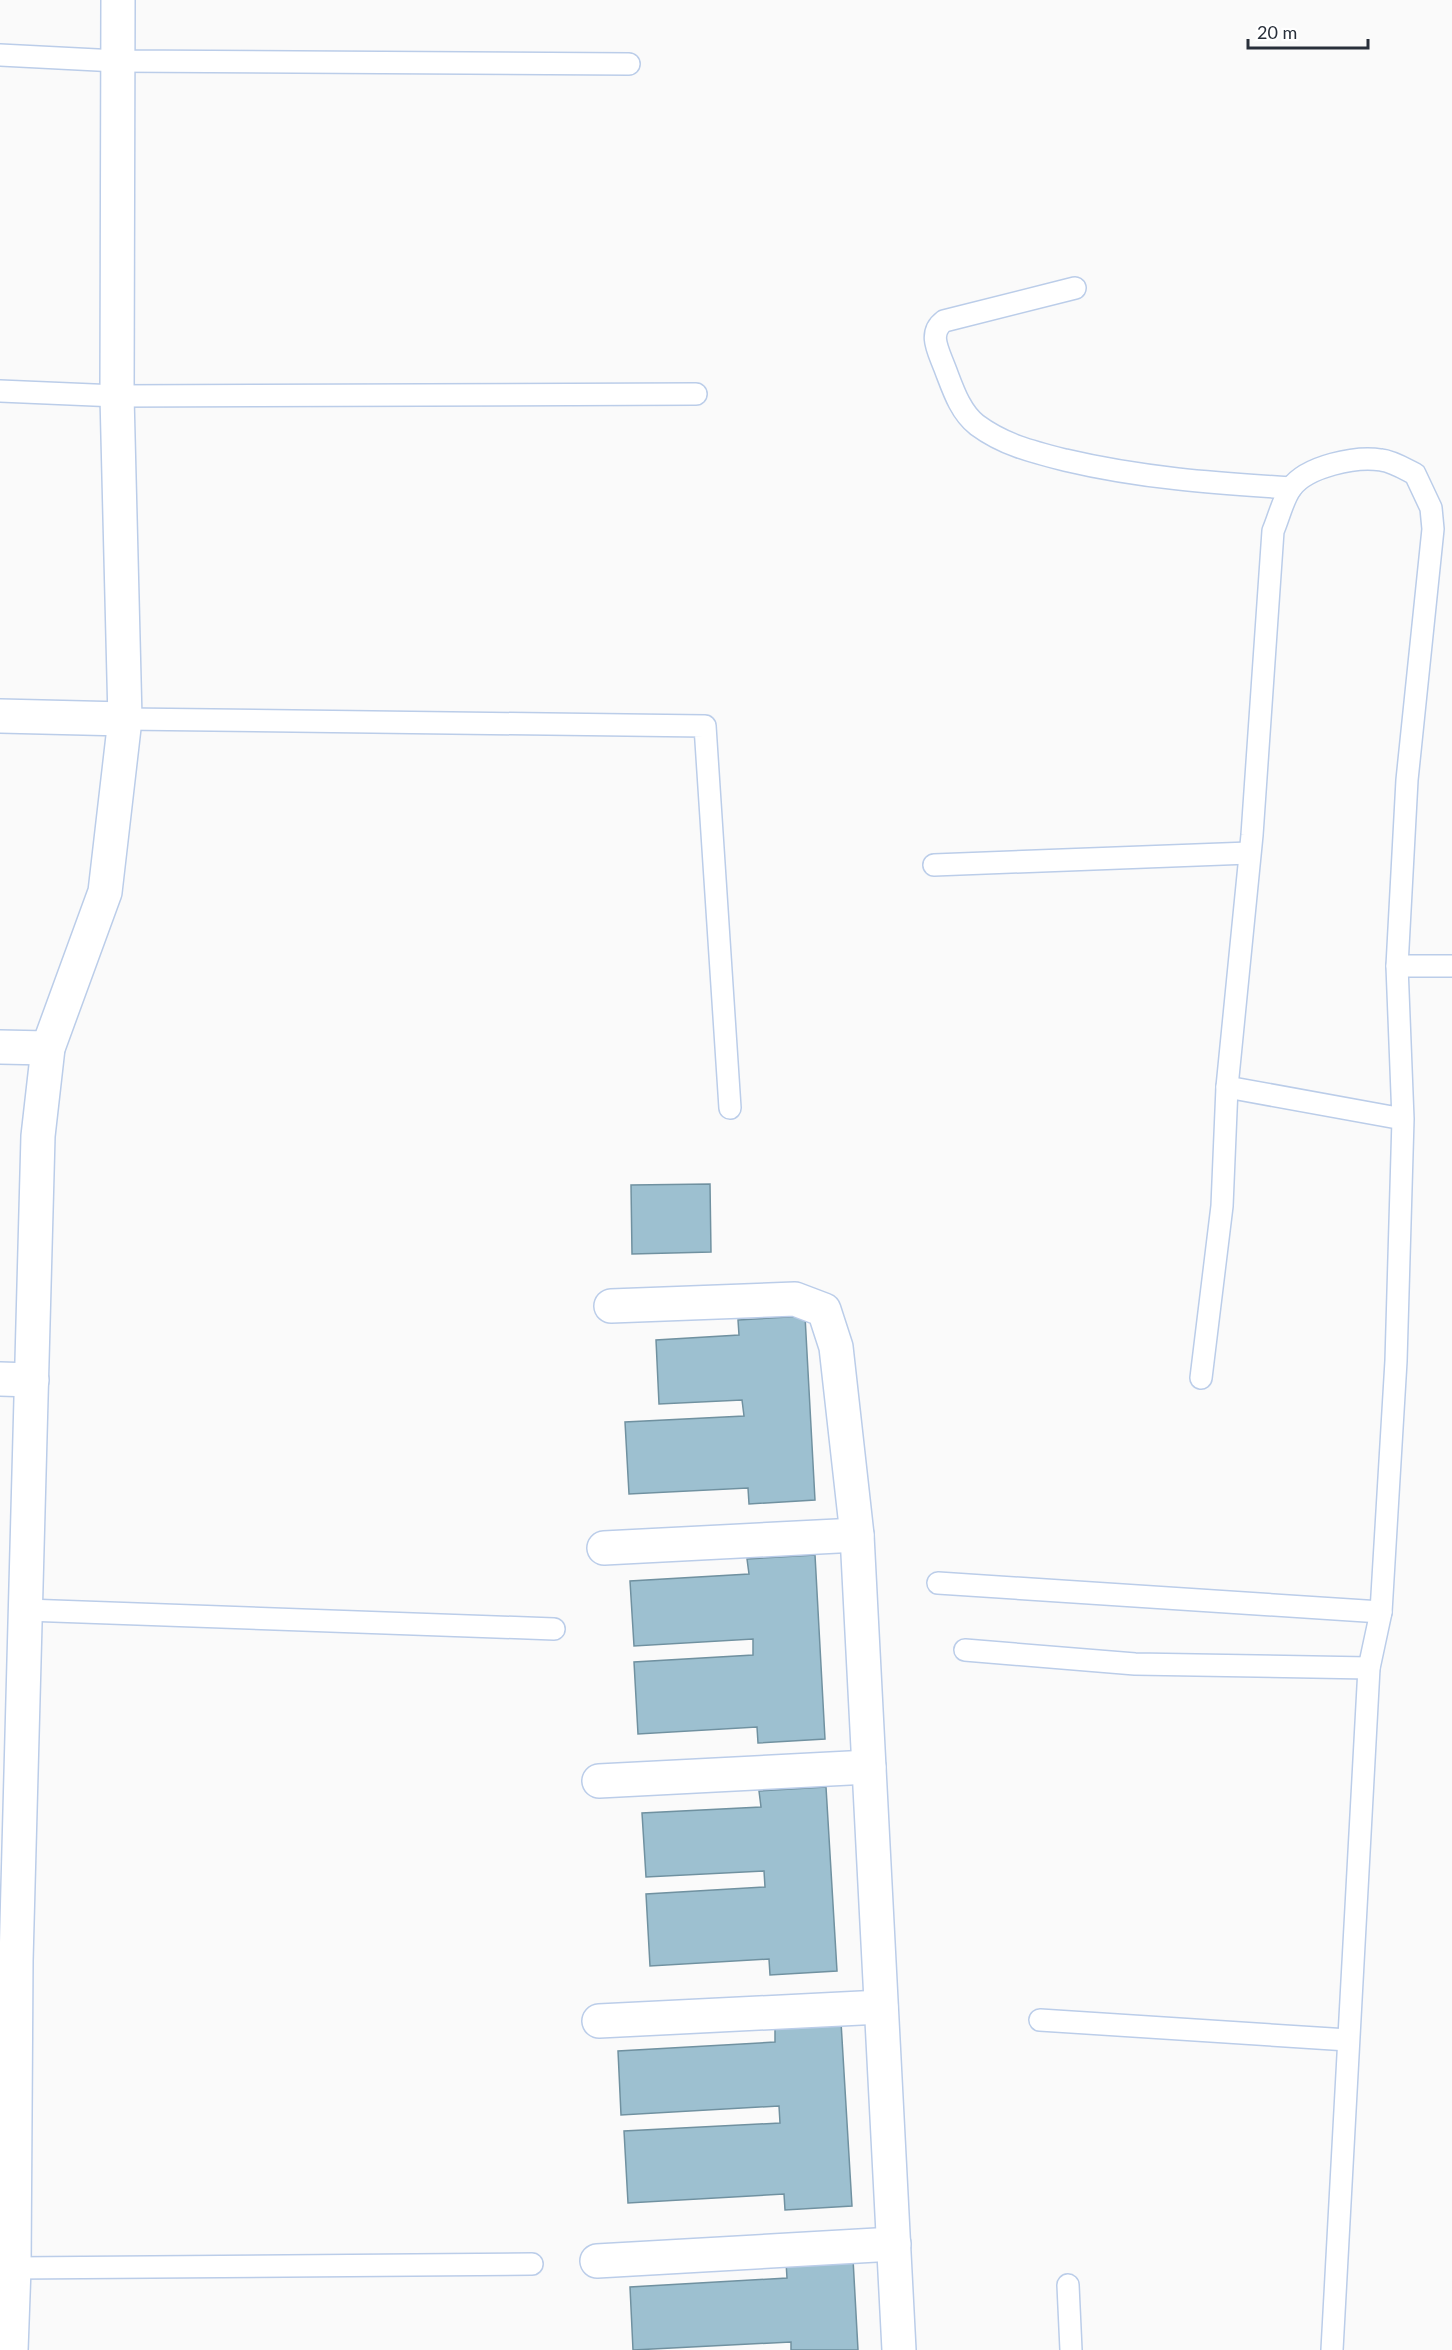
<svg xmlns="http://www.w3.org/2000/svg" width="1452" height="2350" viewBox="0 0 1452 2350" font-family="Lato,sans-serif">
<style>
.building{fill:#9dc0d0;stroke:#7091a0;stroke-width:1.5}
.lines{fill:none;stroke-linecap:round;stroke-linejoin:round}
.lane-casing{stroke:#bbcde9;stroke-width:24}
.street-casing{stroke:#bbcde9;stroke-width:36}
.lane{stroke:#fff;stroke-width:21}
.street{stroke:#fff;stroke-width:33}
</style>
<rect width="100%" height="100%" fill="#fafafa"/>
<!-- building -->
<g class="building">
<path d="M710,1184L711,1252L632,1254L631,1185Z"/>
<path d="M805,1316L815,1500L749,1504L748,1488L629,1494L625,1422L744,1416L742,1400L659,1404L656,1340L739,1335L738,1320Z"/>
<path d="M815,1555L825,1739L758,1743L757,1727L638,1734L634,1662L753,1655V1639L634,1646L630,1581L749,1574L747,1559Z"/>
<path d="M826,1787L837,1971L770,1975L769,1959L650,1966L646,1894L765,1887L764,1871L646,1877L642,1813L761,1807L759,1791Z"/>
<path d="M841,2022L852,2206L785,2210L784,2194L628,2203L624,2131L780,2123L779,2106L621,2115L618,2051L775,2042V2026Z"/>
<path d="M853,2259L858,2350H791V2342L633,2350L630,2287L787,2278L786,2262Z"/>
</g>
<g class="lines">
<defs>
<g id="lane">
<path d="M0,55L117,61L629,64"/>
<path d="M1075,288L944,321C928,333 938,350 944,366C952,386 959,411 977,425C1004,445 1033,452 1065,460C1141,478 1213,483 1291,488"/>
<path d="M0,391L117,396L696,394"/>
<path d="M125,719L705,726L730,1108"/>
<path d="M934,865L1249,853"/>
<path d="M1397,966H1452"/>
<path d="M1201,1378L1222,1206L1227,1087"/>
<path d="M938,1583L1381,1612"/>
<path d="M26,1610L554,1629"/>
<path d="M965,1650L1135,1664L1369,1668"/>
<path d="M1040,2020L1348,2040"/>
<path d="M14,2268L532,2264"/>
<path d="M1068,2285L1071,2350"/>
<path d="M1332,2350L1369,1668L1381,1612L1396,1361L1403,1119L1397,966L1407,780L1433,529L1431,508L1415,474C1405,469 1392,461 1381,460C1356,456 1307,466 1291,488C1283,499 1279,517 1273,531L1252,835L1227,1087L1403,1119"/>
</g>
<g id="street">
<path d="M0,716L125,719"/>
<path d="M0,1047L48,1048"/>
<path d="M611,1306L795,1299L824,1310L836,1347L857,1535L899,2350"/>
<path d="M0,1379L32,1380"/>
<path d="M604,1548L857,1535"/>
<path d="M599,1781L869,1767"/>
<path d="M599,2021L881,2007"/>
<path d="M597,2261L894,2244"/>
<path d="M11,2350L14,2268L16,1961L38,1136L48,1048L105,892L125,719L117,396L118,0"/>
</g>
</defs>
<!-- lane casing -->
<use href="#lane" class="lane-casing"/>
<!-- street casing -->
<use href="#street" class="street-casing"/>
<!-- lane -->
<use href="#lane" class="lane"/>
<!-- street -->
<use href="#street" class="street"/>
</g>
<!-- scale -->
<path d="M1248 39v9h120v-9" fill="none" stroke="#282f3a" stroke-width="3"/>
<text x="1257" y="39" font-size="18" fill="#282f3a" stroke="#ffffff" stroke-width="4.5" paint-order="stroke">20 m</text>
</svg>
